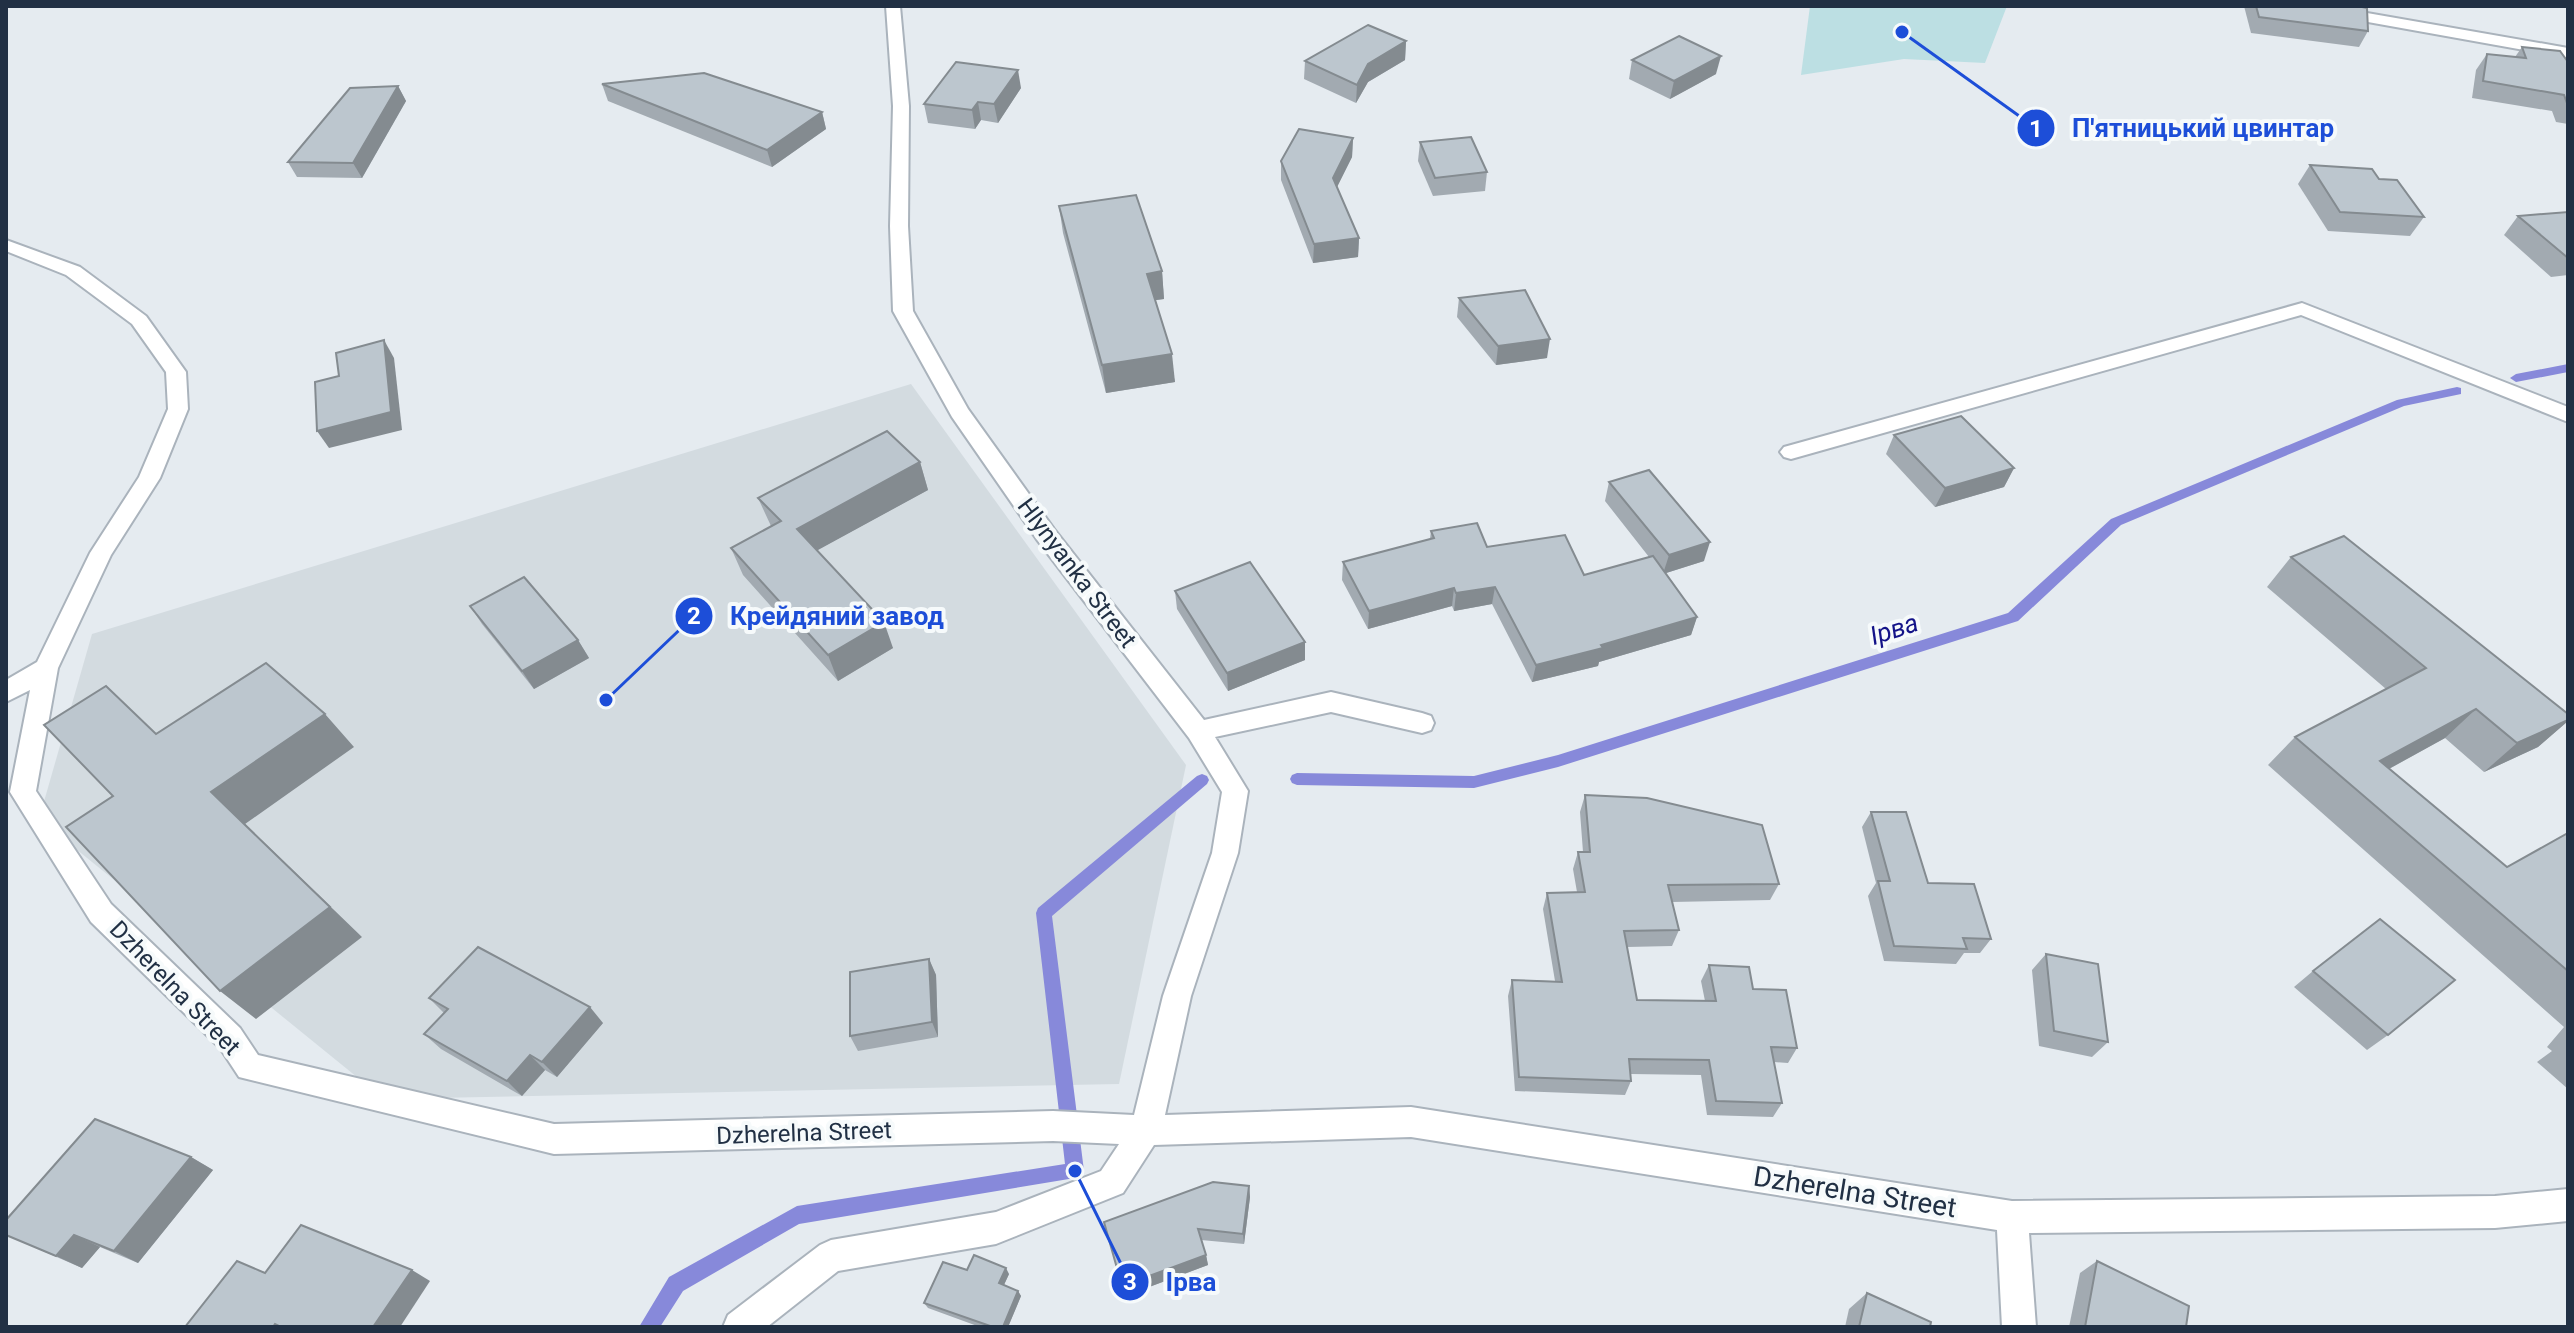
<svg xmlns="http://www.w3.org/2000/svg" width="2574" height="1333" viewBox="0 0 2574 1333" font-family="Roboto,sans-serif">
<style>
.built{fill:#d3dbe0}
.green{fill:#bcdfe3}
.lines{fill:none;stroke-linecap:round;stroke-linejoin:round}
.stream{fill:#8789da;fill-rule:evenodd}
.street-casing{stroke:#aab3bc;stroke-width:4}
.street{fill:#fff;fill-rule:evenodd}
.wall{fill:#a2aab1}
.shaded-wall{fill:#848b90}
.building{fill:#bcc6ce;stroke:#848b90;stroke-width:2}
.labels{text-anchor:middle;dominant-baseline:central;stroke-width:8;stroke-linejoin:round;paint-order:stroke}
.street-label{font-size:24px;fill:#213044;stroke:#f6fafb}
.water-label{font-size:26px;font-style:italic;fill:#131388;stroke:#f6fafb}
.near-street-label{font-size:28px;fill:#213044;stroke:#f6fafb}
.leader{fill:none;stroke:#1d4ed8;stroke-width:3}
.callout-dot{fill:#1d4ed8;stroke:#f6fafb;stroke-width:3}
.mark-label{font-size:24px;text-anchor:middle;font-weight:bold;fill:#fff}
.callout-label{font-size:26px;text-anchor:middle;font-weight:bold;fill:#1d4ed8;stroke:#f6fafb;stroke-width:8;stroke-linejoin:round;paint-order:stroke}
</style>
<rect width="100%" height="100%" fill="#e5ebf0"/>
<!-- built -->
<path class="built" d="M911,384L1186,765L1119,1084L384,1099L39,819L92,634Z"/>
<!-- green -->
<path class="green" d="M1810,6H2007L1985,63L1904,59L1801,75Z"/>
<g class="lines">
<!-- stream -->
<g class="stream">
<path d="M2568,364V372L2516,382L2510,378L2516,374Z"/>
<path d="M2457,387L2461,388V394L2404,406L2121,525L2018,621L1558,767L1474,788L1297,785L1292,783L1290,779L1292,775L1297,773L1474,776L1558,755L2008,613L2111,519L2397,400Z"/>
<path d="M1202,774L1207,776L1209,780L1207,784L1052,916L1084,1171L1081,1177L799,1224L683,1291L660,1327H639L669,1277L797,1206L1065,1164L1036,913L1038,908L1197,776Z"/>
</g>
<defs>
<g id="street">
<path d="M886,6H900L909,106L908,226L913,311L968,409L1054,529L1204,720L1331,692L1422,713L1431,716L1434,723L1431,730L1422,733L1331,712L1215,737L1248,791L1238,853L1191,996L1165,1115L1411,1107L2012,1201L2495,1196L2568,1189V1221L2495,1228L2029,1233L2036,1327H2002L1997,1230L1411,1137L1154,1145L1123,1193L996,1244L838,1271L767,1327H723L728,1315L820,1245L831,1240L996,1212L1101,1171L1119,1144L1053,1141L554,1154L239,1077L220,1048L91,922L10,792L30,690L6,702V680L37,662L90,553L139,477L168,409L166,372L132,324L66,275L6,251V240L80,267L146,316L186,372L188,409L160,478L111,555L58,668L36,791L111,904L240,1028L258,1055L554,1124L1053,1111L1134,1115L1163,996L1212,853L1222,792L1189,738L1038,541L952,417L893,311L890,226L893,106Z"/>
<path d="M2294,6H2327L2568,48V58L2301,10Z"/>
<path d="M2302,303L2568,407V422L2301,315L1791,459L1784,457L1780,452L1784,447Z"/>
</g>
</defs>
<!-- street casing -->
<use href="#street" class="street-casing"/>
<!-- street -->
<use href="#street" class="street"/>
</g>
<!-- wall -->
<g class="wall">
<path d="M2244,6H2359L2368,31L2359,47L2251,33Z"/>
<path d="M1406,41L1405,60L1368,82L1356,103L1304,79L1305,61Z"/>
<path d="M2522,47L2568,62V124L2556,122L2552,111L2472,98L2476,70L2487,54L2515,57Z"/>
<path d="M1632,60L1716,74L1670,99L1629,79Z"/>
<path d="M602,84L822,112L826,129L772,167L608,101Z"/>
<path d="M398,86L406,101L362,178L297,177L288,162Z"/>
<path d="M1021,88L998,123L981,120L975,129L928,123L924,104Z"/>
<path d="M1353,138L1352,157L1337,187L1359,238L1358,257L1313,263L1281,180V161Z"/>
<path d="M1420,142L1487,172L1485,191L1433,196L1418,161Z"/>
<path d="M2310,165L2379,179L2424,217L2410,236L2328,231L2298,184Z"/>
<path d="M1059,206L1162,271L1164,299L1155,300L1175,382L1106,393L1063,233Z"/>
<path d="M2568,212V275L2551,277L2504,235L2518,216Z"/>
<path d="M1459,298L1547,358L1496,365L1457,317Z"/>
<path d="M1894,435L2014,468L2004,487L1935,507L1886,454Z"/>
<path d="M920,462L928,490L817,550L893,648L838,681L743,575L731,548L771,526L758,498Z"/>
<path d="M1609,482L1704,561L1666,573L1697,617L1691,635L1599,662L1598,666L1532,682L1492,604L1454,611L1452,606L1368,629L1342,580L1343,562L1430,539L1431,531L1584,575L1649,557L1605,501Z"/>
<path d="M2291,557L2568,714V721L2538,747L2484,772L2445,738L2389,769L2507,867L2568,833V1089L2537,1062L2552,1051L2547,1047L2564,1027L2268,765L2295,737L2386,689L2267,587Z"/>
<path d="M1175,591L1305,642V660L1228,691L1177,609Z"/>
<path d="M470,606L578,640L589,658L534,689L482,624Z"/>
<path d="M1585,795L1779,884L1770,900L1672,902L1679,930L1672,946L1627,947L1637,1000L1705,1001L1701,981L1709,965L1753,989L1797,1048L1788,1063L1774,1062L1782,1103L1773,1117L1707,1115L1701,1075L1631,1074V1081L1625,1095L1515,1091L1508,996L1512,980L1555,981L1543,909L1547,893L1577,892L1573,869L1578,852H1583L1580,812Z"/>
<path d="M1871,812L1928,883L1991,939L1980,953H1964L1956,964L1884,961L1868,896L1876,883L1862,827Z"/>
<path d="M2046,954L2108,1042L2092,1057L2039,1046L2032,970Z"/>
<path d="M929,959L936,975L938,1037L858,1051L850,1036Z"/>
<path d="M2313,971L2388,1035L2367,1050L2294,987Z"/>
<path d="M429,998L603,1023L557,1077L545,1070L522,1096L441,1049L424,1034L444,1013Z"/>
<path d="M191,1157L213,1170L138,1263L100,1247L82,1268L6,1235Z"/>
<path d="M1249,1186L1250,1197L1244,1244L1201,1240L1206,1255L1208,1265L1125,1296L1104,1222Z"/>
<path d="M2097,1261L2186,1327H2069L2080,1273Z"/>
<path d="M967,1270L1009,1274L1004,1285L1018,1291L1021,1296L1008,1327H980L928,1308L924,1303Z"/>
<path d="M1867,1293L1930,1327H1845L1849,1309Z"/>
</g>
<!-- shaded-wall -->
<g class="shaded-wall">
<path d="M1406,41L1405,60L1368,82L1356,103L1357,85L1368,64Z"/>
<path d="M1721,56L1716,74L1670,99L1674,81Z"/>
<path d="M1018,70L1021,88L998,123L994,104Z"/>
<path d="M398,86L406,101L362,178L353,163Z"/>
<path d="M978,102L981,120L975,129L972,110Z"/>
<path d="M822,112L826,129L772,167L767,150Z"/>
<path d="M1353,138L1352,157L1332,197L1333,178Z"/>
<path d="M1359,238L1358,257L1313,263L1314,244Z"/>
<path d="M1162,271L1164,299L1149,301L1147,274Z"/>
<path d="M1550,339L1547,358L1496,365L1498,346Z"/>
<path d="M384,340L394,358L402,430L329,448L317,431Z"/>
<path d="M1172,354L1175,382L1106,393L1102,365Z"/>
<path d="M920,462L928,490L807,556L797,529Z"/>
<path d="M2014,468L2004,487L1935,507L1945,488Z"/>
<path d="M1710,542L1704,561L1663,574L1669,555Z"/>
<path d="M1495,587L1492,604L1454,611L1456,593Z"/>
<path d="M1454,588L1452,606L1368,629L1369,611Z"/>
<path d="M1697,617L1691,635L1599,662L1598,666L1532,682L1536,665Z"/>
<path d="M884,622L893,648L838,681L828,655Z"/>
<path d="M578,640L589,658L534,689L522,671Z"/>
<path d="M1305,642V660L1228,691L1227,673Z"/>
<path d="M2476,709L2445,738L2354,788L2380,761Z"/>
<path d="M325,714L354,747L245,824L362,937L256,1019L220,991L211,792Z"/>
<path d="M2568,720V721L2538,747L2484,772L2517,743Z"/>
<path d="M929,959L936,975L938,1037L932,1022Z"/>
<path d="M590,1007L603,1023L557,1077L542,1062Z"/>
<path d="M530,1055L545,1070L522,1096L507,1081Z"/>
<path d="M191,1157L213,1170L138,1263L114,1251Z"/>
<path d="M1249,1186L1250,1197L1244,1244L1243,1234Z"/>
<path d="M74,1235L100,1247L82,1268L56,1256Z"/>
<path d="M1206,1255L1208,1265L1125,1296L1122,1286Z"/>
<path d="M1006,1268L1009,1274L1002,1289L999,1283Z"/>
<path d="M412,1270L430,1281L400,1327H373Z"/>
<path d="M1018,1291L1021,1296L1008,1327H1003Z"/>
</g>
<!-- building -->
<g class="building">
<path d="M2256,6H2357L2367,8L2368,31L2259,17Z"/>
<path d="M1368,25L1406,41L1368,64L1357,85L1305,61Z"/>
<path d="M1679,36L1721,56L1674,81L1632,60Z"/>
<path d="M2522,47L2560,51L2568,62V106L2564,95L2483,81L2487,54L2526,58Z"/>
<path d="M956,62L1018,70L994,104L978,102L972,110L924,104Z"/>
<path d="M704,73L822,112L767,150L602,84Z"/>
<path d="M398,86L353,163L288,162L350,88Z"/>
<path d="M1299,129L1353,138L1333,178L1359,238L1314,244L1281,161Z"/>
<path d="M1471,137L1487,172L1435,178L1420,142Z"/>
<path d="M2310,165L2372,169L2379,179L2397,180L2424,217L2340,212Z"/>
<path d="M1136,195L1162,271L1147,274L1172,354L1102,365L1059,206Z"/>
<path d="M2568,212V258L2518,216Z"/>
<path d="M1525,290L1550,339L1498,346L1459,298Z"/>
<path d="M384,340L391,412L317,431L315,382L339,376L336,353Z"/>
<path d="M1961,416L2014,468L1945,488L1894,435Z"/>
<path d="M887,431L920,462L797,529L884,622L828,655L731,548L781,521L758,498Z"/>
<path d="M1649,470L1710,542L1669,555L1609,482Z"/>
<path d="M1477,523L1487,547L1565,535L1584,575L1653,556L1697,617L1601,645L1603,648L1536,665L1495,587L1456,593L1454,588L1369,611L1343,562L1434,538L1431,531Z"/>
<path d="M2344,536L2568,714V720L2517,743L2476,709L2380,761L2507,867L2568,833V971L2295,737L2426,668L2291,557Z"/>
<path d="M1250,562L1305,642L1227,673L1175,591Z"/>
<path d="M524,577L578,640L522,671L470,606Z"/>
<path d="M266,663L325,714L211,792L330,907L220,991L66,827L113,796L44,725L106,686L156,734Z"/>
<path d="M1585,795L1647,798L1762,825L1779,884L1668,885L1679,930L1624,931L1637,1000L1716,1001L1709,965L1749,967L1753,989L1786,990L1797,1048L1771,1047L1782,1103L1716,1101L1709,1060L1629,1059L1631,1081L1519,1077L1512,980L1562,982L1547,893L1585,892L1578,852H1590Z"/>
<path d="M1871,812H1906L1928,883L1974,884L1991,939L1963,938L1967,949L1894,946L1878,881H1890Z"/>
<path d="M2380,919L2455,980L2388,1035L2313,971Z"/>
<path d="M478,947L590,1007L542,1062L530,1055L507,1081L424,1034L448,1009L429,998Z"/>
<path d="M2046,954L2098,964L2108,1042L2054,1031Z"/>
<path d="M929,959L932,1022L850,1036V972Z"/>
<path d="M95,1119L191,1157L114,1251L74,1235L56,1256L6,1235V1220Z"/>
<path d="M1213,1182L1249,1186L1243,1234L1198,1229L1206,1255L1122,1286L1104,1222Z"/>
<path d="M301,1225L412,1270L373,1327H281L275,1324L273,1327H185L237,1261L265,1273Z"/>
<path d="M974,1255L1006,1268L999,1283L1018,1291L1003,1327H993L924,1303L943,1262L967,1270Z"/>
<path d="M2097,1261L2189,1306L2186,1327H2085Z"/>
<path d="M1867,1293L1931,1322L1930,1327H1859Z"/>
</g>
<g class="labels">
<!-- street labels -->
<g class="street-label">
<text transform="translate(1077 573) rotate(53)">Hlynyanka Street</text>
<text transform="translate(175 988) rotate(46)">Dzherelna Street</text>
<text transform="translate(804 1133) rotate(-2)">Dzherelna Street</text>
</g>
<!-- water labels -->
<g class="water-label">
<text transform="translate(1894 629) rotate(-18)">Ірва</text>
</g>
<!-- near-street labels -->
<g class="near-street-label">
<text transform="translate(1855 1192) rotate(9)">Dzherelna Street</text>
</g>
</g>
<!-- callouts -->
<path class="leader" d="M1902 32L2036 128M606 700L694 616M1075 1171L1130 1282"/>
<g class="callout-dot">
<circle cx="1902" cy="32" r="8"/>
<circle cx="606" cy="700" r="8"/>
<circle cx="1075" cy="1171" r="8"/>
<circle cx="2036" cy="128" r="20"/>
<circle cx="694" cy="616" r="20"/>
<circle cx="1130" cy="1282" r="20"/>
</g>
<g class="mark-label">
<text x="2036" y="137">1</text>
<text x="694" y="624">2</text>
<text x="1130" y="1290">3</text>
</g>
<g class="callout-label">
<text x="2203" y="137">П'ятницький цвинтар</text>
<text x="837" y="625">Крейдяний завод</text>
<text x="1191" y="1291">Ірва</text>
</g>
<!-- border -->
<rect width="2574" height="1333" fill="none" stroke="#213044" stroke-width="16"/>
</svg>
